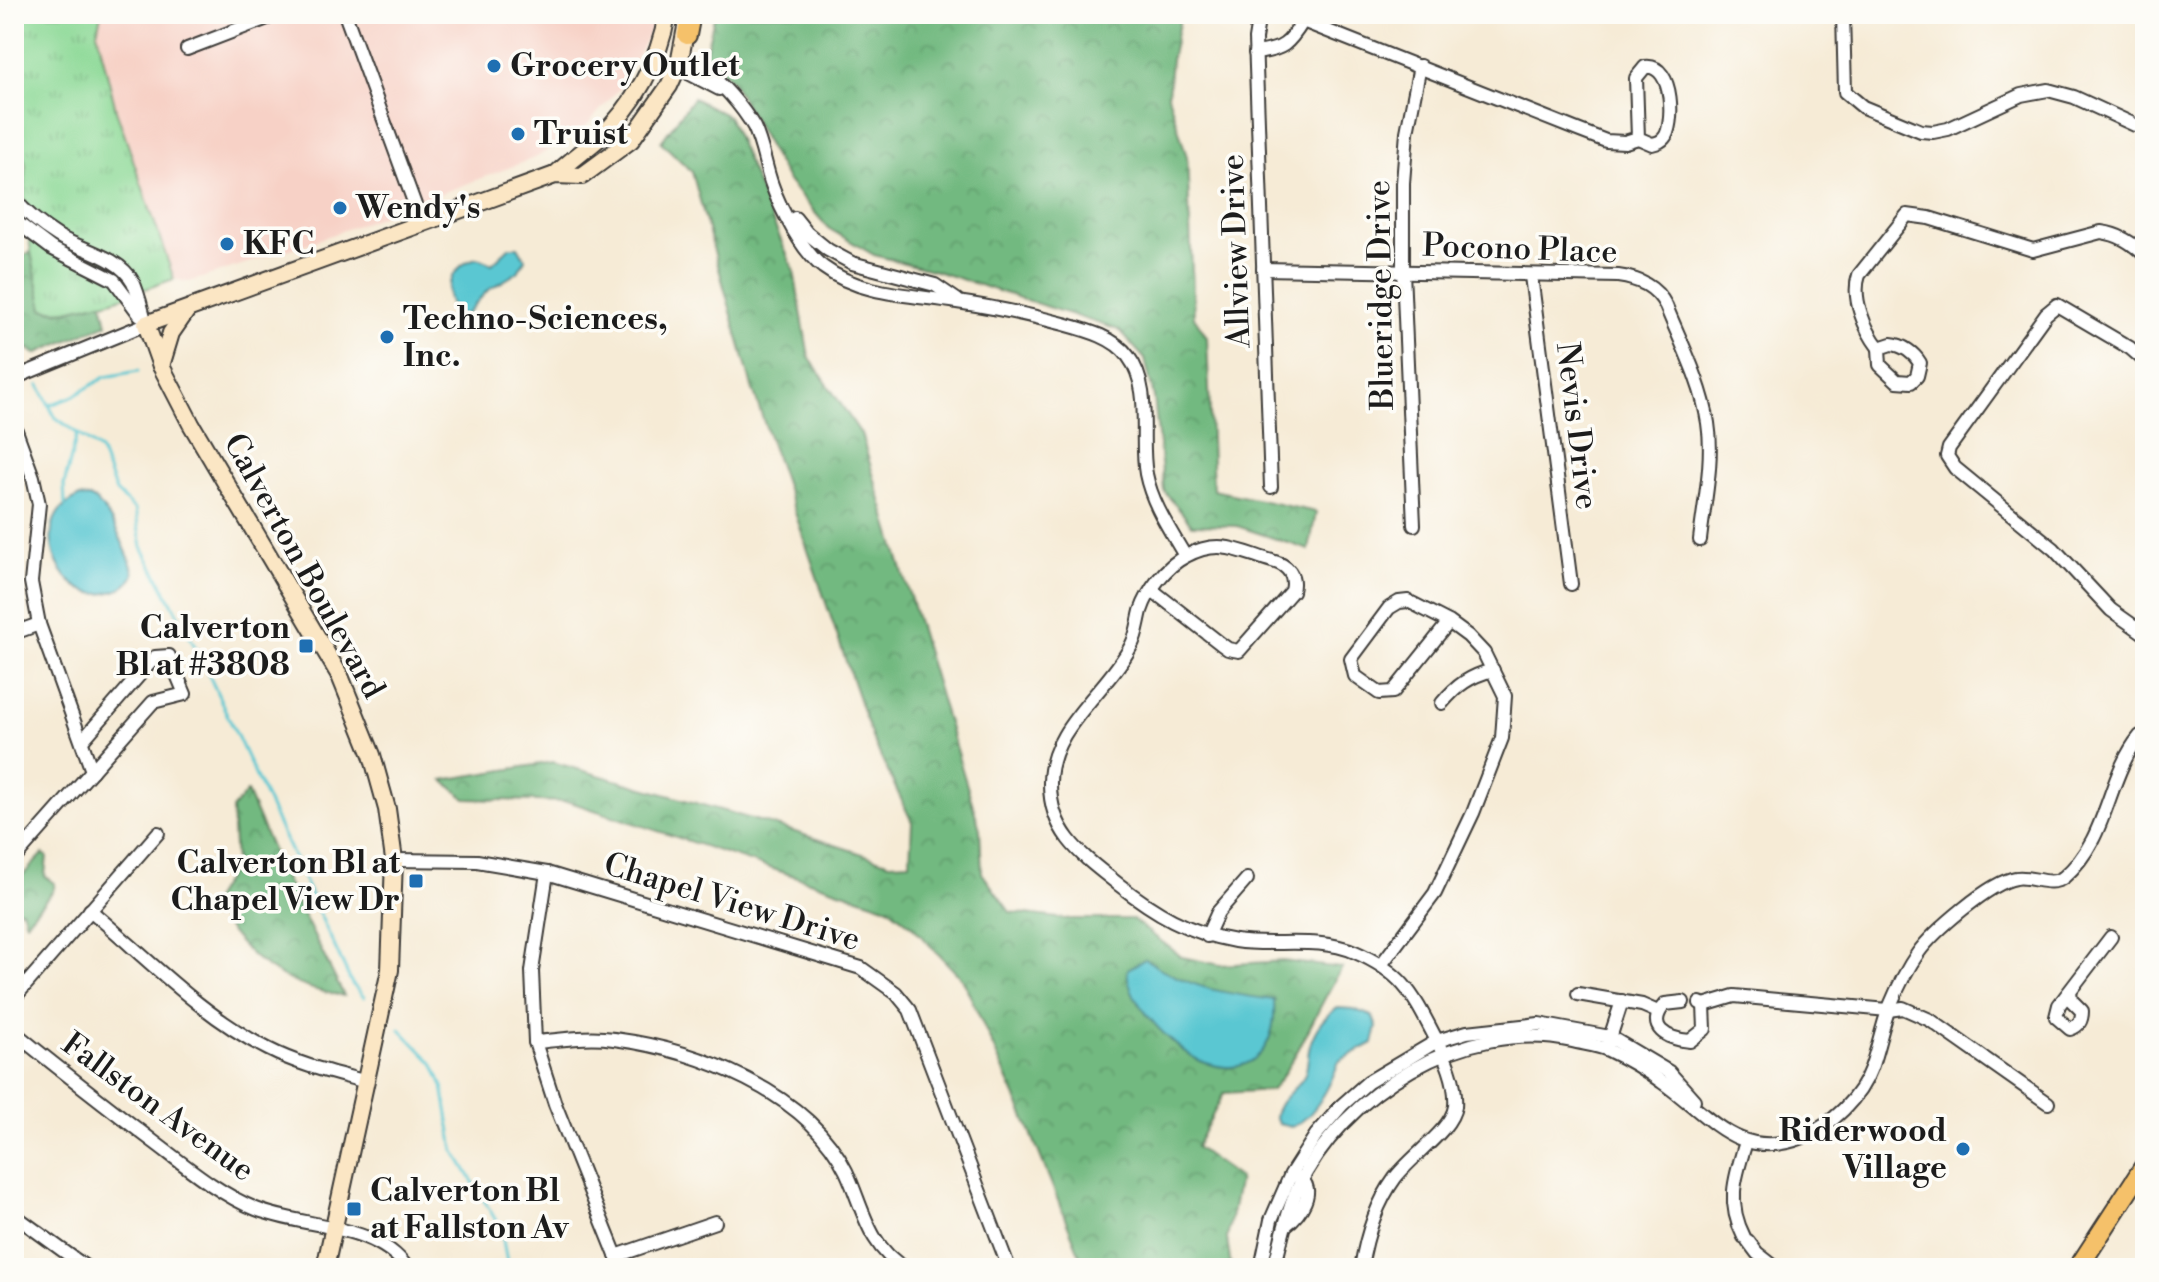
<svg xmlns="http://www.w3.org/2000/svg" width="2159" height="1282" viewBox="0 0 2159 1282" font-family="'Libre Bodoni',serif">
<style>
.built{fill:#f7d1c6}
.grass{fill:url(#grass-tufts);stroke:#547a5a;stroke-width:2}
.forest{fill:url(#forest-crowns);stroke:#476a4e;stroke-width:2}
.water{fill:#5ac7d2;stroke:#3b7277;stroke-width:2}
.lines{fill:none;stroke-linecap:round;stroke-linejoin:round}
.stream{stroke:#5ac7d2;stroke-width:3}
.street-casing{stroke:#3d3b38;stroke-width:16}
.secondary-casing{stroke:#3d3b38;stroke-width:20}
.primary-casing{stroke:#3d3b38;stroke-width:22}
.street{stroke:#fff;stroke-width:12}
.secondary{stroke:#fbe6c4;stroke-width:16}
.primary{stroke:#f5c16b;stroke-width:18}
.poi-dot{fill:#1f6fb2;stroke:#fdfcf7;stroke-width:3}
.labels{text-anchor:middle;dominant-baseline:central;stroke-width:7;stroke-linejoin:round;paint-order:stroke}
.poi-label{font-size:32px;font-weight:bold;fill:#1c1c1c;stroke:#fdfcf7;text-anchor:start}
.street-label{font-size:32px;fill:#1c1c1c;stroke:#fdfcf7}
</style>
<defs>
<pattern id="grass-tufts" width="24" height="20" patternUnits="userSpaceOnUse" patternTransform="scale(2)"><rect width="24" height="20" fill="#8dd997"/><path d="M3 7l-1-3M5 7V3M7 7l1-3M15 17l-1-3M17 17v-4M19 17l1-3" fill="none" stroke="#79ba82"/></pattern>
<pattern id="forest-crowns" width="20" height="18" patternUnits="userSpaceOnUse" patternTransform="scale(2)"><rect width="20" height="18" fill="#72b980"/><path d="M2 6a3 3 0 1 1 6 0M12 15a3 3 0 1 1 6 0" fill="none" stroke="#629e6e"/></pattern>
</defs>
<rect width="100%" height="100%" fill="#fdfcf7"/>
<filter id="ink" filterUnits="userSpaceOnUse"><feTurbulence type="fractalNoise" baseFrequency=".0125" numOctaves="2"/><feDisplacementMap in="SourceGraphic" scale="16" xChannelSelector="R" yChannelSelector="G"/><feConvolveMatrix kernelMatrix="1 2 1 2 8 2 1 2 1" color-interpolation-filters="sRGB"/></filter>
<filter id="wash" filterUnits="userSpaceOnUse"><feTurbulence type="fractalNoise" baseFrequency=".006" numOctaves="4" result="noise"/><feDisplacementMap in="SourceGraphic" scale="32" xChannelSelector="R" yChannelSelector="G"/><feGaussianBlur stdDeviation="1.8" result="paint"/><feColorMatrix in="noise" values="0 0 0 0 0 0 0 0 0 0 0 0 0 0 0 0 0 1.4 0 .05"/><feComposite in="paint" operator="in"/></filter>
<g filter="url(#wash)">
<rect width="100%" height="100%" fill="#f6ebd6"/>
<!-- built -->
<path class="built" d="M101,14H654L652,28L621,87L587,125L537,157L315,241L189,282L174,279L116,110L97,32Z"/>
<!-- grass -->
<path class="grass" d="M14,14H101L97,32L116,110L174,279C136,291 81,317 43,309L31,253L24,197L26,165L22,151L14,145Z"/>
<!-- forest -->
<g class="forest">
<path d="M715,14H1181L1171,60L1168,95L1187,157L1194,317L1207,337L1213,490L1316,512L1309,550L1237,526L1192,525L1164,491L1154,397L1145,359L1119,330L939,272L874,255L828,228L787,180L732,81L705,54Z"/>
<path d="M693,98L728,116L794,271L809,357L861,434L980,829L982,873L1010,912L1066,919H1132L1182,957L1220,965L1283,961L1342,968C1317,1008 1301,1053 1272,1090L1224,1093L1196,1147L1239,1178L1227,1238L1231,1268H1081L1079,1253L1025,1118L963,980L911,925L888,907L570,802L466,799L443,780L553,762L783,828L890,863L910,862L912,822L873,740L752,387L692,172L661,142Z"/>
<path d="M31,253L43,309L59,312L102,302L107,324L35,354L27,348L14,350V257Z"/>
<path d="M247,792L279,866L344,996C282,987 241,956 211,903L235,864L232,809Z"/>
<path d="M43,854L47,856L45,876L55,884L53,891L26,922L22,910L14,909V878L23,875Z"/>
</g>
<!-- water -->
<g class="water">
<path d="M510,247H518L525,259L518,272L487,291L466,314H459C436,297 453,262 478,258L492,264Z"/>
<path d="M78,497C80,497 90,498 91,498C108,505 130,557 134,574C129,585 123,589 111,592C69,605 37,545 58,513C64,505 70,502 78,497Z"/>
<path d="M1145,959C1190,989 1222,993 1274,1000C1277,1047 1253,1080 1203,1062C1177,1053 1122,997 1128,969Z"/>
<path d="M1338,1008L1353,1009L1372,1016L1377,1026L1373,1043L1339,1061C1331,1084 1315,1118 1291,1127L1279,1124L1275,1118C1276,1102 1291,1093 1301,1081C1308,1072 1307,1061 1309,1050C1312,1033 1323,1016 1338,1008Z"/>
</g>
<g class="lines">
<!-- stream -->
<g class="stream">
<path d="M14,300L22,292V275L15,253"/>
<path d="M14,318L24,341"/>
<path d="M39,385L55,417L100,450L116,492L135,510L142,547L201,658L352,984L364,997"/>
<path d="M50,405L74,396L105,377L138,371"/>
<path d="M65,505L64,485L77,434"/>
<path d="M400,1029L433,1063L443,1086L454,1150L501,1229L508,1268"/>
</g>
</g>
</g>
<g filter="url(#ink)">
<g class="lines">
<defs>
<g id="street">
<path d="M345,14L422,224"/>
<path d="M1259,14L1255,39L1271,487"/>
<path d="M1285,14L1580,131L1606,141L1625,142L1638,138L1652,144C1657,143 1661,142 1664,138C1674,128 1675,63 1645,67L1636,78L1638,138"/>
<path d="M1843,14L1845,92L1863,107L1921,131L1933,132L1948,129L2021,95L2048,90L2074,97L2135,125L2145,127"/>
<path d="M187,49L278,14"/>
<path d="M1255,53C1283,50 1289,44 1303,21"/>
<path d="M679,64H694L703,68C721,83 742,106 754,127C763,146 765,166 772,185C780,208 803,253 823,267C860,295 913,295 957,302C993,307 1029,315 1064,324C1086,330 1114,337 1128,356C1153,389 1139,436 1146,474C1152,504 1170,530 1185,556"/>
<path d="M679,64L690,74L719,89"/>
<path d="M14,159L17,174L14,185"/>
<path d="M14,199C27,214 42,226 58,236C81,250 119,256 133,282C139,294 142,311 146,324"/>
<path d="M795,218L807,233L828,250L852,263L935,285L957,300"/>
<path d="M14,220L51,248L114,280L140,315"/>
<path d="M1263,269L1618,276C1639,279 1656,286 1666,306C1681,343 1702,383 1708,423C1714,460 1704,503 1700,540"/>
<path d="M1531,276L1571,584"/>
<path d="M1891,344C1903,345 1914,353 1920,363L1917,376L1911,382L1897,381L1880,365L1879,348Z"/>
<path d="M1879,348C1865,330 1851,298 1859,275L1907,215L1929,218L2033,250L2101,232C2119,234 2132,243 2145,255"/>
<path d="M2145,361L2130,348L2057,305L2046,314L1949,448L1947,456L1955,468L2054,549L2111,610L2145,634"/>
<path d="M14,378L146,324"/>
<path d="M14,425L33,477L39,504L31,582L39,624L92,771"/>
<path d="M1414,525L1403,271V183L1407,132L1420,66"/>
<path d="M1152,590L1221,644L1228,649L1239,651L1292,591C1296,575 1288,565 1272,561C1239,551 1219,538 1186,556C1166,566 1148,590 1141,611C1138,623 1137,635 1131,646C1107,692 1049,728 1050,784C1050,834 1083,856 1118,884C1155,913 1188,933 1235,941C1273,947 1318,936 1355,952C1403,973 1412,993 1435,1037C1445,1057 1457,1082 1455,1106C1452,1130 1411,1156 1395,1178C1376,1204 1366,1237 1361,1268"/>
<path d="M14,633L39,624"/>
<path d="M1442,703C1457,685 1470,676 1493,670"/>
<path d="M14,859L153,702L185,694L169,656L155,657L82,741"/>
<path d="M394,860L477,861L547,873L861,968L896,993L910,1010L1009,1268"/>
<path d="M547,873L532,971L535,1042L555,1104L621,1268"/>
<path d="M90,910C147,958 202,1016 268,1049C299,1065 334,1073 367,1082"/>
<path d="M1207,936L1218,912L1247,879"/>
<path d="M1381,965L1435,893L1473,813L1502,738L1505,696L1484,653L1468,636L1449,622L1408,601L1399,602L1389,608L1351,659L1355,676L1379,693L1393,692L1449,622"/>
<path d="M2070,991L2071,1000L2082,1011C2082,1021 2079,1026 2070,1029L2056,1017L2059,1005L2111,937"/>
<path d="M1578,994L1642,1005L1658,1012"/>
<path d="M14,998L158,833"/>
<path d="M1683,1002L1665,1004C1644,1028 1668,1039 1690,1041L1705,1029L1704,1005L1700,1003"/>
<path d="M1704,1005L1734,996L1888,1010L1903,1008L1930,1020L2048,1103"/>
<path d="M14,1032C60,1070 107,1106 154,1142C186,1166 219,1194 256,1209C303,1228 377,1223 407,1268"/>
<path d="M535,1042C561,1040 588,1035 614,1039C697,1050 807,1091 846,1171C863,1207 868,1247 905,1268"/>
<path d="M1608,1044L1622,1001"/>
<path d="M14,1215L87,1268"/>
<path d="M1286,1225C1299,1215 1319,1189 1298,1177"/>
<path d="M1744,1237C1726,1202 1735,1177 1746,1142"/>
<path d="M1748,1241L1757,1253L1776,1268"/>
<path d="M616,1256L715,1222"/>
<path d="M1261,1268L1271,1220L1291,1174L1316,1135L1342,1105L1368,1082L1437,1041L1467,1032L1539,1024L1610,1037L1669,1072L1694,1100"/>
<path d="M1274,1268C1281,1243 1286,1214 1297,1190C1342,1093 1465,1017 1572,1041C1584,1044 1598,1045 1608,1050C1627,1059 1646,1070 1662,1082C1708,1114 1739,1163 1803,1137C1832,1125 1860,1098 1871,1068C1878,1048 1882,1027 1889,1008C1897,989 1906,970 1918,953C1933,932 1990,882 2016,878C2031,875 2050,888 2064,877C2109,838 2106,778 2140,736"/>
</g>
<g id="secondary">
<path d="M555,175C569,162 584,151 598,139C633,108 660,60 667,14"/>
<path d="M161,366L171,333L187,310"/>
<path d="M325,1268L390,970L394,860L387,809L372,755L340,676L191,424L161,366L146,324L555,175L582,176L631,140L669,86L679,64L687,22"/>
</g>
<g id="primary">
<path d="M687,35L691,14"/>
<path d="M2078,1268L2145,1165"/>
</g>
</defs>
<!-- street casing -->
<use href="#street" class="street-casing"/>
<!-- secondary casing -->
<use href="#secondary" class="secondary-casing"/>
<!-- primary casing -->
<use href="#primary" class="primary-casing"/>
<!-- street -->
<use href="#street" class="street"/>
<!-- secondary -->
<use href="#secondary" class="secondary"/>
<!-- primary -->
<use href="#primary" class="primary"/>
</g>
</g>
<!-- markers -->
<g class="poi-dot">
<circle cx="494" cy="66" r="8"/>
<circle cx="518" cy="134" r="8"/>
<circle cx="340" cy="208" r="8"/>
<circle cx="227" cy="244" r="8"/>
<circle cx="387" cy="337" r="8"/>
<rect x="298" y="638" width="16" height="16" rx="4"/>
<rect x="408" y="873" width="16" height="16" rx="4"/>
<circle cx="1963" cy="1149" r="8"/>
<rect x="346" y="1201" width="16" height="16" rx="4"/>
</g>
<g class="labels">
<!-- poi labels -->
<g class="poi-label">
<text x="510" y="66">Grocery Outlet</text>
<text x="534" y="134">Truist</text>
<text x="356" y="208">Wendy's</text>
<text x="243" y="244">KFC</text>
<text x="403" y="319">Techno-Sciences,<tspan x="403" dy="37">Inc.</tspan></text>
<text x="290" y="628" text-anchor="end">Calverton<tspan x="290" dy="37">Bl at #3808</tspan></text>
<text x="400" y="863" text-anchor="end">Calverton Bl at<tspan x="400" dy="37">Chapel View Dr</tspan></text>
<text x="1947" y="1131" text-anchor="end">Riderwood<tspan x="1947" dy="37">Village</tspan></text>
<text x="370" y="1191">Calverton Bl<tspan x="370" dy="37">at Fallston Av</tspan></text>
</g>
<!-- street labels -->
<g class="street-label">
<text transform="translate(1520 249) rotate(2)">Pocono Place</text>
<text transform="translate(1236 251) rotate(-92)">Allview Drive</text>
<text transform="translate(1381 295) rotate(-91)">Blueridge Drive</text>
<text transform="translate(1577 426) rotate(83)">Nevis Drive</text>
<text transform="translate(304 566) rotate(61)">Calverton Boulevard</text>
<text transform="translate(732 902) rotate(17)">Chapel View Drive</text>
<text transform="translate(158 1107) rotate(36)">Fallston Avenue</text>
</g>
</g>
<!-- margin -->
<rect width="2159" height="1282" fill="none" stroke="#fdfcf7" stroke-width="48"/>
</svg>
